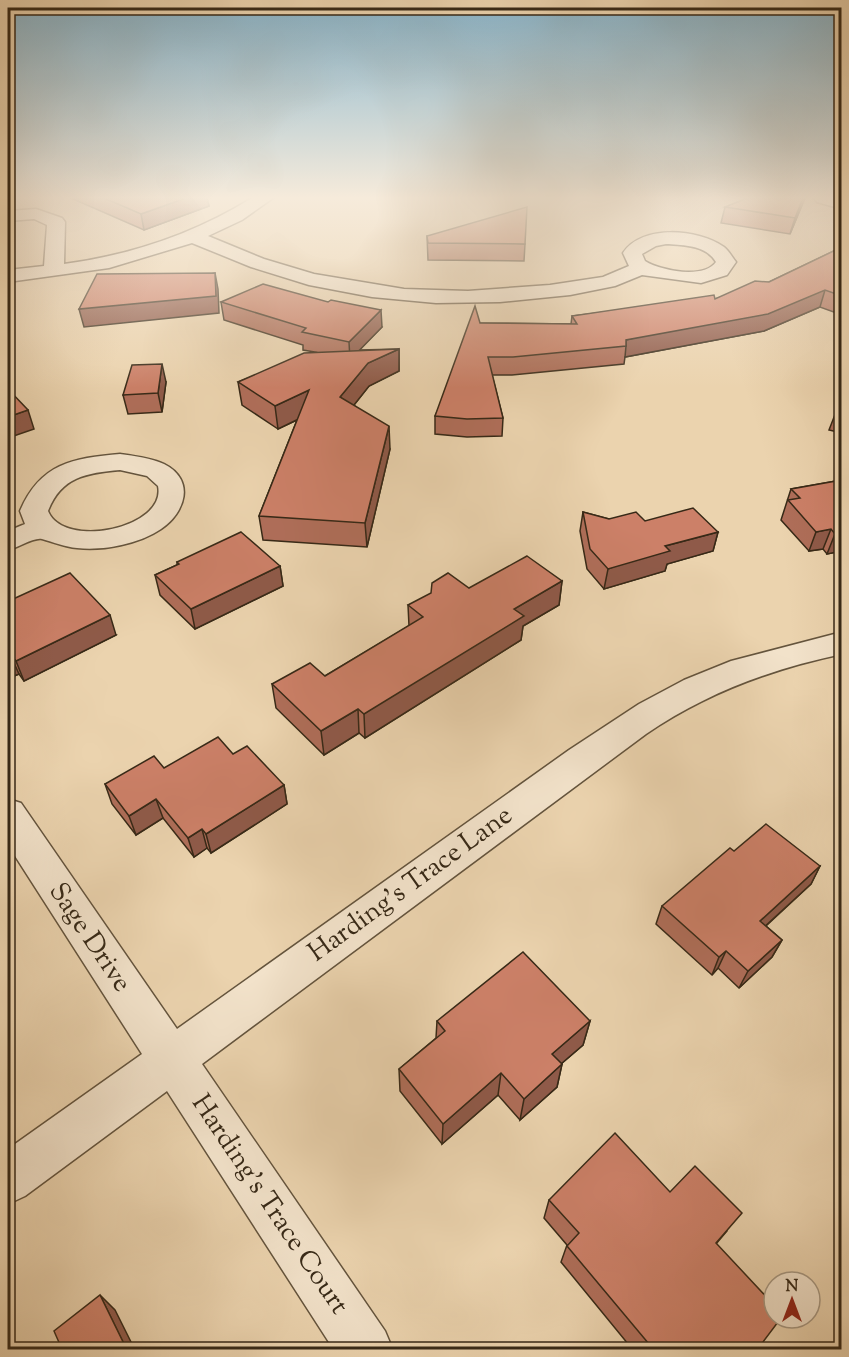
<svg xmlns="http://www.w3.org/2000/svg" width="849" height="1357" viewBox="0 0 849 1357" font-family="'Sorts Mill Goudy',serif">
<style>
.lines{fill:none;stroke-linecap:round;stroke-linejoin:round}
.minor-casing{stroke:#64543d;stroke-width:3}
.minor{fill:#f2e2ca;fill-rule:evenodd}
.wall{fill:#af6e59;stroke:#372917;stroke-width:1.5}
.shaded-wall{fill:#8f5a49;stroke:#372917;stroke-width:1.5}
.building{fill:#cc8068;stroke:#372917;stroke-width:1.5}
.labels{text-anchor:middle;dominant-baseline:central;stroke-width:4.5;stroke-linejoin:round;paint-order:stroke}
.near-street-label{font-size:27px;fill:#372917;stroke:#f2e2ca}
</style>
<rect width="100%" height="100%" fill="#ebd3ae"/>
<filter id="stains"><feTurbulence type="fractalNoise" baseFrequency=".00333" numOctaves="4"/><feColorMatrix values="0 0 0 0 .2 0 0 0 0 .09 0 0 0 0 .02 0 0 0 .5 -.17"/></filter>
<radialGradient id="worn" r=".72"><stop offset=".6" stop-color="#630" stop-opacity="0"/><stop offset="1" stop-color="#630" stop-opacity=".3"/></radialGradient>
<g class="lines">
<defs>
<g id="minor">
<path d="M252,198H273L242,220L208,236L264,259L314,274L404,289L468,291L550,285L603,277L629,266L623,253C642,224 698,229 724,247C729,251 732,257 736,262L727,275L701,283L642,275L615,286L570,295L500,302L436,303L372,297L309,285L251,267L192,243L109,268L8,282V270L44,266L47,225L34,219L8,221V211L36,209L62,218L65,222L64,264C131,255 194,234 252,198ZM666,244C683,245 706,245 716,262C704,279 661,271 645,261L642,254L656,246Z"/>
<path d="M814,198H842V209L817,202Z"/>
<path d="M120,454C135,456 151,458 164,464C196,480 185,513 161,529C139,544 103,551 77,548C65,547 53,542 42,539C34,537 17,548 8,550V531L25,524L20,511C40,464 72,458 120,454ZM120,470L147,476L158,486C167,528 64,550 48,511C61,477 86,473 120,470Z"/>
<path d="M842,632V654C771,669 706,693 646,734L202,1064L385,1331L393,1350H334L167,1091L25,1196L8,1204V1149L142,1054L8,845V799L21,803L177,1029L569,750L639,704L684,680L731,661Z"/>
</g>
</defs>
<!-- minor casing -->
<use href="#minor" class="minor-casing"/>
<!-- minor -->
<use href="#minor" class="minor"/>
</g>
<!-- wall -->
<g class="wall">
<path d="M71,198H207L209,206L144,230Z"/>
<path d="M805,198L790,234L721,223L725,207Z"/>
<path d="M427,236L525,244L524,261L428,260Z"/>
<path d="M842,247V315L820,307L764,331L625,357L624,364L512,375H492L503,418L502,436L467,437L435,434V416L480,323L571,324L572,316L715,299L769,282Z"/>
<path d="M221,302H328L382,327L359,350L399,349V371L369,386L354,405L390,449L367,547L263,540L259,516L297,420L278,429L242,405L238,382L315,352L303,350V345L224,320Z"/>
<path d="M166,382L162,412L128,414L123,395Z"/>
<path d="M842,400V433L829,430L836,412Z"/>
<path d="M842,444V454L838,453Z"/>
<path d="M842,480V551L827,554L823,549L809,551L781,520L791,489Z"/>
<path d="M583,512L609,519L645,521L718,532L713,551L667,564L665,571L604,589L587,569L580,531Z"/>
<path d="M177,562L280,566L283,586L195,629L160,595L155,575L177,565Z"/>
<path d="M562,581L559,605L523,626L521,640L365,738L359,733L324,755L276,708L272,684L325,676L409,626L408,605L469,588Z"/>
<path d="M8,595L11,600L116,635L24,681L19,674L14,676L8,668Z"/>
<path d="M233,754L284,785L287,804L211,853L207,848L194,857L163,818L136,835L112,804L105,784L164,768Z"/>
<path d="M820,866L811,884L766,926L782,940L772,957L739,988L718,968L712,975L656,924L662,906Z"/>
<path d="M437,1021H590L583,1045L561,1064H562L557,1087L520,1120L498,1095L442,1144L400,1091L399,1069L436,1038Z"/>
<path d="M670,1192L727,1231L716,1244L757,1350H633L561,1262L567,1245L544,1218L549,1200Z"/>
</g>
<!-- shaded-wall -->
<g class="shaded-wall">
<path d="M186,198H207L209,206L144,230L141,214Z"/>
<path d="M803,198H805L790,234L795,218Z"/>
<path d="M215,273L218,289L219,313L84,327L79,309Z"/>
<path d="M825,290L820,307L764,331L625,357L626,346V340Z"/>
<path d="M381,310L382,327L350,360L349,342Z"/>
<path d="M399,349V371L369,386L342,420L340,397L368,363Z"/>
<path d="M162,364L166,382L162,412L158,393Z"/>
<path d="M309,390L311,413L278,429L275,406Z"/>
<path d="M28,410L34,429L8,438V417Z"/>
<path d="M389,426L390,449L367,547L365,523Z"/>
<path d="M8,439L14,457L8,460Z"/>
<path d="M831,529L823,549L809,551L816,532Z"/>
<path d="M718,532L713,551L667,564L665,571L604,589L608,569L665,546Z"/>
<path d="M842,533V551L827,554L835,534Z"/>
<path d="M280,566L283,586L195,629L191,609Z"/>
<path d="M562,581L559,605L523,626L521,640L365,738L364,714L514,609Z"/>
<path d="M110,615L116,635L24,681L16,661Z"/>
<path d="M10,654L19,674L14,676L8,662V655Z"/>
<path d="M358,709L359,733L324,755L321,731Z"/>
<path d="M284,785L287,804L211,853L206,834Z"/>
<path d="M156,799L163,818L136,835L129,816Z"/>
<path d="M202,829L207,848L194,857L188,838Z"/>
<path d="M820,866L811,884L751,939L760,921Z"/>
<path d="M782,940L772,957L739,988L748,971Z"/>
<path d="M726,951L718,968L712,975L719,957Z"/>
<path d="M590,1021L583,1045L547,1076L552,1054Z"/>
<path d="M562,1064L557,1087L520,1120L524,1099Z"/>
<path d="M501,1073L498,1095L442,1144L443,1124Z"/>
<path d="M100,1295L115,1310L135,1350H127Z"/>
</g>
<!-- building -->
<g class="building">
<path d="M104,198H186L141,214Z"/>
<path d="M747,198H803L795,218L725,207Z"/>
<path d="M527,207L525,244L428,243L427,236Z"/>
<path d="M842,247V296L825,290L768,314L626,340V346L513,357H488L503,418L467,419L435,416L475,306L480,323L577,324L572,316L714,295L715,299L755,281L769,282Z"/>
<path d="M215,273L216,296L79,309L97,274Z"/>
<path d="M263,284L328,302L331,300L381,310L349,342L302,332L306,328L221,302Z"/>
<path d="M399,349L368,363L340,397L389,426L365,523L259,516L309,390L275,406L238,382L304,353Z"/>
<path d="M162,364L158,393L123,395L132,365Z"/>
<path d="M8,389L28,410L8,417Z"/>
<path d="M842,400V413L836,412Z"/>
<path d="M842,480V533L835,534L831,529L816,532L788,500L800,498L791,489Z"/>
<path d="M693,508L718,532L665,546L670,551L608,569L590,549L583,512L609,519L636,512L645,521Z"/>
<path d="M241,532L280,566L191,609L155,575L179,564L177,562Z"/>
<path d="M527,556L562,581L514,609L524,616L364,714L358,709L321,731L272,684L310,663L325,676L423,617L408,605L431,593L432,583L448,573L469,588Z"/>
<path d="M70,573L110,615L16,661L10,654L8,655V595L11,600Z"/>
<path d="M218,737L233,754L247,746L284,785L206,834L202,829L188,838L156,799L129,816L105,784L154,756L164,768Z"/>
<path d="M766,824L820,866L760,921L782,940L748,971L726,951L719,957L662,906L730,848L734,851Z"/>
<path d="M523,952L590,1021L552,1054L562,1064L524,1099L501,1073L443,1124L399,1069L445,1031L437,1021Z"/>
<path d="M615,1133L670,1192L695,1166L742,1213L716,1243L774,1305V1318H781L757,1350H654L567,1246L579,1233L549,1200Z"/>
<path d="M100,1295L127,1350H58L61,1347L54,1331Z"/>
</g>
<!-- sky -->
<linearGradient id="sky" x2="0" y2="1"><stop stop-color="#88b6ce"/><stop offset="0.51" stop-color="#f6ebdb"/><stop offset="1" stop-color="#f6ebdb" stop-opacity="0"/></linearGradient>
<rect width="849" height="388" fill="url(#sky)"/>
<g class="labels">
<!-- near-street labels -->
<g class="near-street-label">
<text transform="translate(411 885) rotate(-36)">Harding's Trace Lane</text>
<text transform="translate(89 938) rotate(56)">Sage Drive</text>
<text transform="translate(269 1205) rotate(56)">Harding's Trace Court</text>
</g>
</g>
<!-- margin -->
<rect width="849" height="1357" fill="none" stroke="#ebd3ae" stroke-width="30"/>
<rect x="9" y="9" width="831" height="1339" fill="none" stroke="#372917" stroke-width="3"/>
<rect x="15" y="15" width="819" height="1327" fill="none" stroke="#372917" stroke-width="1.5"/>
<!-- north arrow -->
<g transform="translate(792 1300)"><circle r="28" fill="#f2e2ca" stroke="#a79882" stroke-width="1.5"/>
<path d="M0-4.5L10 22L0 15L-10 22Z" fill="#8f2418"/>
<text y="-9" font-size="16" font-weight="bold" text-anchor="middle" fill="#372917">N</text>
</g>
<rect width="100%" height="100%" filter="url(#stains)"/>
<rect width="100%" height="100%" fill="url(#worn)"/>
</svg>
